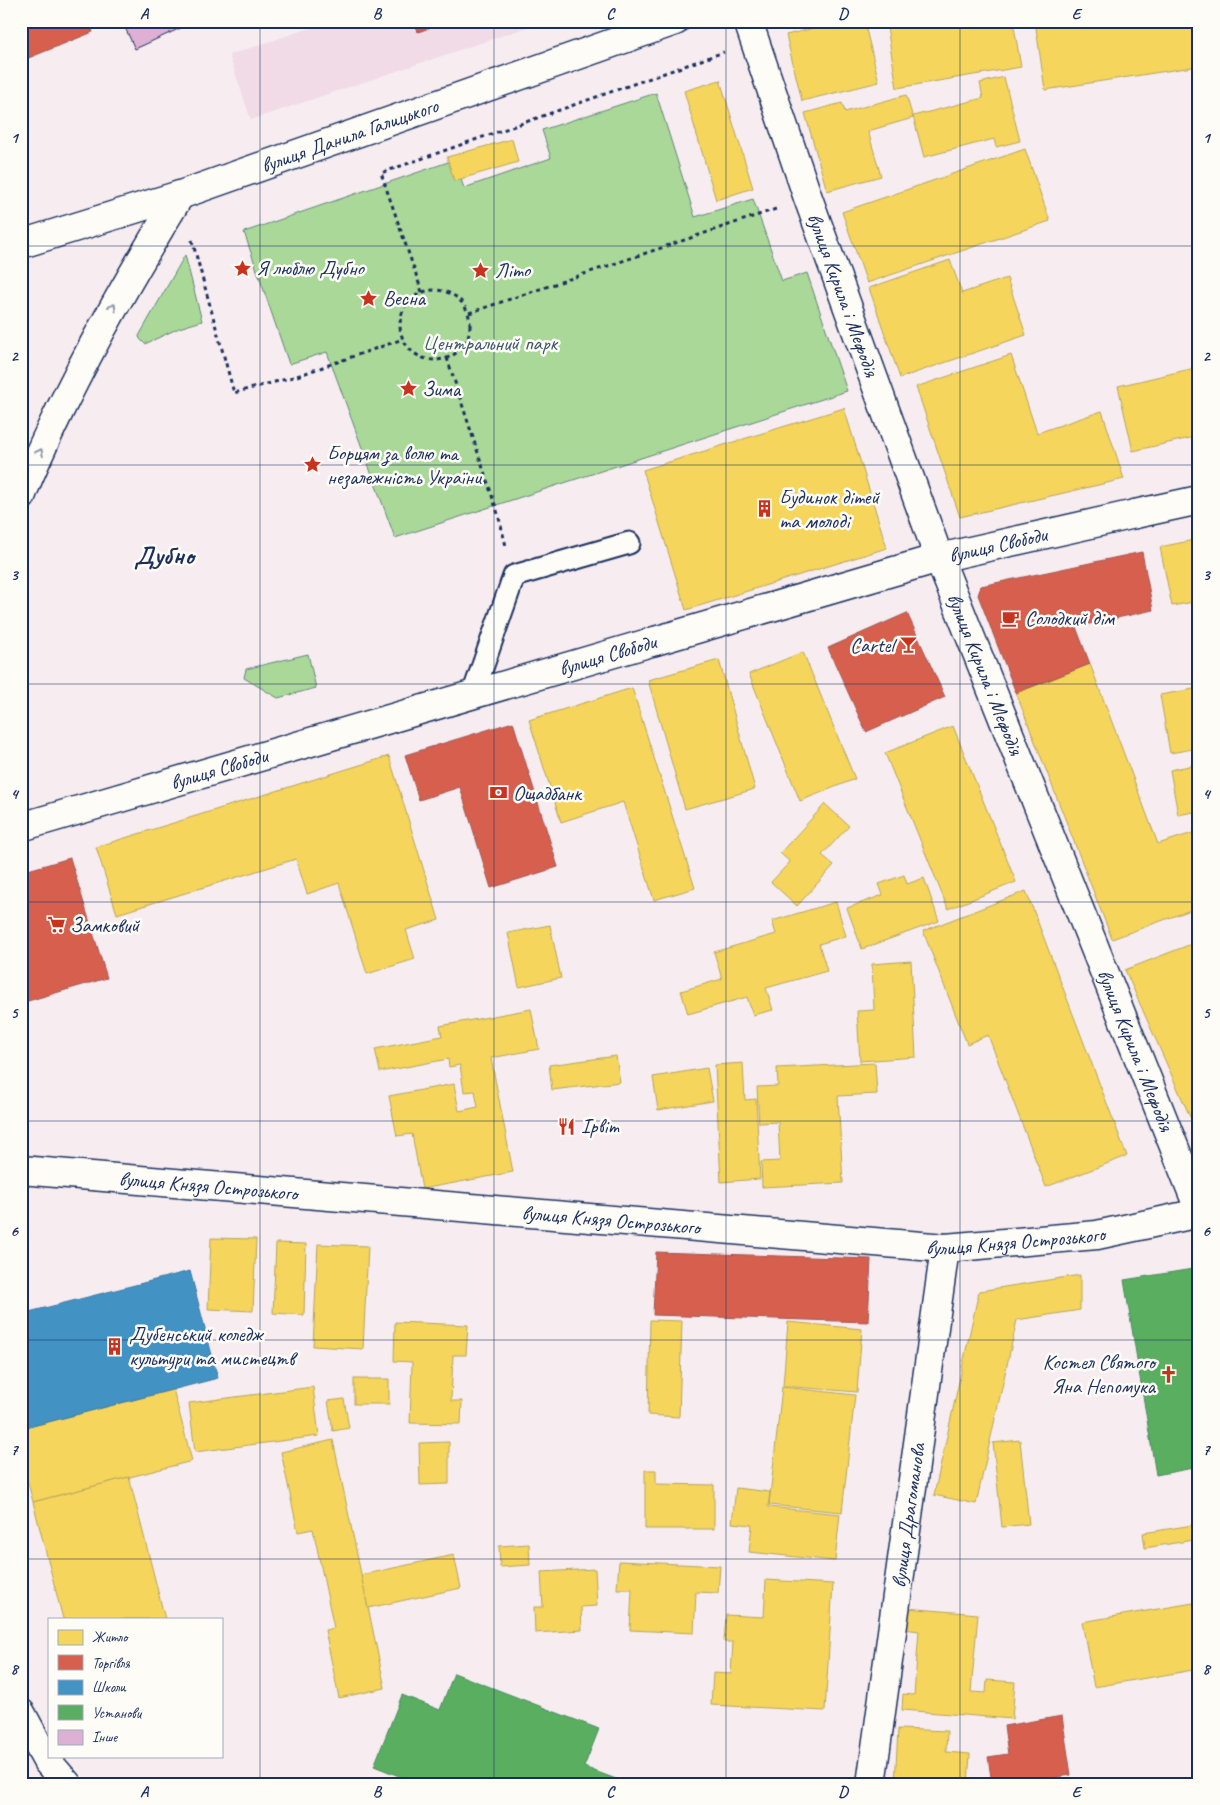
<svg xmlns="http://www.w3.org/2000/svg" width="1220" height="1805" viewBox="0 0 1220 1805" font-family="Caveat,sans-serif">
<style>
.built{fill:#f0dbe7}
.green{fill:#aad898;stroke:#62847b}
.homes{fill:#f6d55c;stroke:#b4a35d}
.shops{fill:#d6604d;stroke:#9e5152}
.schools{fill:#4393c3;stroke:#3775a5}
.public{fill:#5aae61;stroke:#478860}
.building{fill:#deb0d3;stroke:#1b2f5e}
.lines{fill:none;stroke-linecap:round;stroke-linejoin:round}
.service-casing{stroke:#1b2f5e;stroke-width:25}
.pedestrian-casing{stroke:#1b2f5e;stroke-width:31}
.minor-casing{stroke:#1b2f5e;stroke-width:31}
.secondary-casing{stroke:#1b2f5e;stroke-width:31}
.path{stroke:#1b2f5e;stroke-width:3;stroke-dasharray:4 4;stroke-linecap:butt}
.service{stroke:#fdfcf7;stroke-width:21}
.pedestrian{stroke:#fdfcf7;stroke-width:28}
.minor{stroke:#fdfcf7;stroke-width:28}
.secondary{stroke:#fdfcf7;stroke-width:28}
.oneway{stroke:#8c96aa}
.grid{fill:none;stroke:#1b2f5e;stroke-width:1;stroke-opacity:0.55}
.labels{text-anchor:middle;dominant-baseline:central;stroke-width:5;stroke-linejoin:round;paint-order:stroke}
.street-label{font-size:21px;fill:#1b2f5e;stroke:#fdfcf7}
.poi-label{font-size:21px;fill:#1b2f5e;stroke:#fdfcf7;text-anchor:start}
.park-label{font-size:21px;fill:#3f596c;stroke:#fdfcf7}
.district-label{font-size:26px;font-weight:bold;fill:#1b2f5e;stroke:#fdfcf7}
.neatline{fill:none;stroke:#1b2f5e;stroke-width:2}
.grid-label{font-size:16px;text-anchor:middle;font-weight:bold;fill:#1b2f5e}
</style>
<rect width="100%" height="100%" fill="#f7edf0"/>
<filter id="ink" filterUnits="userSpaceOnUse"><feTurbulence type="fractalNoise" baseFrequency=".02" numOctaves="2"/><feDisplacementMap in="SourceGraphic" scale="10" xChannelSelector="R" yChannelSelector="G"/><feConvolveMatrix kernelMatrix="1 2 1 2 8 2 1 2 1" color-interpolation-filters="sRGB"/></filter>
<g filter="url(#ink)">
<!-- built -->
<path class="built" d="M331,21H546L251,120L229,55Z"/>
<!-- green -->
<g class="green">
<path d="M656,93L695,217L753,199L782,281L807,273L847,391L395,538L327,352L289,364L244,232L454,160L464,188L551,158L542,130Z"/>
<path d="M185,255L202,321L179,328L145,344L140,339L139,336Z"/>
<path d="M308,654L316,688L278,698L244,678L246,669Z"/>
</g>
<!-- homes -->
<g class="homes">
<path d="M842,21H864L879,82L802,101L786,35Z"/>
<path d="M886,21H1013L1021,67L897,88Z"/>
<path d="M1035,21H1199V66L1045,90Z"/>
<path d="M1004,77L1020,141L996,147L994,139L924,157L913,116L983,98L980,83Z"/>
<path d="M720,80L753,188L716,200L684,91Z"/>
<path d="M906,95L913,118L868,131L881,176L827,191L805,113L842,103L845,112Z"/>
<path d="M512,139L518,162L454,181L447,157Z"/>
<path d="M1025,149L1050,221L867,283L842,212Z"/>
<path d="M950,260L962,293L1007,278L1026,335L900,378L869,288Z"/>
<path d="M1011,355L1037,433L1102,411L1124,479L960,517L916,387Z"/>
<path d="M1199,367V436L1133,451L1118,386Z"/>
<path d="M844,408L887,548L686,610L643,470Z"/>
<path d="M1199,539V601L1172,606L1160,547Z"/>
<path d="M803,652L855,779L800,801L749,674Z"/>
<path d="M719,660L755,789L685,809L648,680Z"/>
<path d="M1090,664L1158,844L1199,831V907L1112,939L1016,693Z"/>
<path d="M632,688L695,888L654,900L623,802L561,822L529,720Z"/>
<path d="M1199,688V748L1170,753L1160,695Z"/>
<path d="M953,726L1016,882L948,909L885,753Z"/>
<path d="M389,756L439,920L406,930L415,959L367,974L339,883L307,894L296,859L117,914L96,847Z"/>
<path d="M1199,764V811L1178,815L1170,770Z"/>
<path d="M825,804L849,826L822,855L834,865L797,906L771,882L790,862L780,853Z"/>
<path d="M904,875L907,884L924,878L939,921L862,949L847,908L883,895L879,884Z"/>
<path d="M1026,891L1127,1156L1046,1187L988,1035L967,1044L923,931Z"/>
<path d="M836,902L846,936L819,944L827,971L766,988L773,1010L753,1015L747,997L688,1014L681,991L722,979L714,952L776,934L772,921Z"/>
<path d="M550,925L561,978L519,987L508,933Z"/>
<path d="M1199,941V1137L1125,970Z"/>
<path d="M911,961L916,1057L860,1061L857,1011L874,1010L872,964Z"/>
<path d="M531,1009L539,1049L491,1058L513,1172L422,1189L412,1134L397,1136L389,1096L454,1084L459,1111L478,1107L475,1091L464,1092L460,1065L449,1067L448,1059L380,1072L375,1049L442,1036L440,1026Z"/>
<path d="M616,1056L620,1082L552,1090L549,1065Z"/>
<path d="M743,1063L745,1100L756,1099L760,1179L721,1182L715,1065Z"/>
<path d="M875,1063L877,1094L838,1096L843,1183L762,1187L761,1162L780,1161L778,1122L759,1123L757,1087L778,1086L777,1068Z"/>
<path d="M707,1068L713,1101L658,1110L653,1077Z"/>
<path d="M211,1238L256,1239L253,1311L208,1309Z"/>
<path d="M276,1243L306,1244L304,1315L273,1313Z"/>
<path d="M318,1244L368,1246L363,1349L313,1346Z"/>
<path d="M1080,1275V1310L1017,1320L976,1504L934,1495L979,1291Z"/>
<path d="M650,1320L682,1321L679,1417L648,1415Z"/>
<path d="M395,1322L468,1325L466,1355H453L451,1401H462L461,1424L410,1423L412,1362L394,1361Z"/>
<path d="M788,1322L862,1329L857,1392L783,1386Z"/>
<rect x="354" y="1379" width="35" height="25"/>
<path d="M313,1387L319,1436L195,1452L189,1403Z"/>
<path d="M782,1387L855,1395L842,1512L769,1505Z"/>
<path d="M173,1389L192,1461L33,1502L21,1456V1429Z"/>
<path d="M344,1399L349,1428L333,1431L328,1401Z"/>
<path d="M333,1440L385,1688L339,1698L325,1630L334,1628L313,1529L298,1532L281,1452Z"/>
<path d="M1020,1440L1029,1524L1002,1527L993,1443Z"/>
<path d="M449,1442V1484L420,1485L419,1443Z"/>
<path d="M645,1470H656V1484L714,1485V1529H645Z"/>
<path d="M129,1477L165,1619H63L33,1502Z"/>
<path d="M736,1488L770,1492L768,1507L840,1514L835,1561L749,1552L752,1525L732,1523Z"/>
<path d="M1199,1524V1539L1145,1548L1143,1533Z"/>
<path d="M529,1544L530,1565L500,1567L499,1546Z"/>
<path d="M454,1555L461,1588L368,1608L361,1575Z"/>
<path d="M619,1561L720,1566L718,1593L696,1592L694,1633L630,1630L632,1589H617Z"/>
<path d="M595,1569L597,1606L581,1607L582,1630L535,1633L534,1607H543L541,1572Z"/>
<path d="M766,1580L833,1584L825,1711L711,1705L713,1673L731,1674L733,1642H724L726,1615L764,1617Z"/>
<path d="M1199,1602V1669L1094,1687L1082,1622Z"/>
<path d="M906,1608L978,1614L971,1692L986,1693L987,1680L1015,1682L1012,1719L902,1710L903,1694L914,1695L919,1631L904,1629Z"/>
<path d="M898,1729L947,1731L946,1752L970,1754L968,1784H895Z"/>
</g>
<!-- shops -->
<g class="shops">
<path d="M21,21H89L93,32L21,61Z"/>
<path d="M414,21H430L432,27L418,32Z"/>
<path d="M1142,552L1153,610L1076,627L1090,664L1016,693L978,595L981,586Z"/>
<path d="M907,613L945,697L866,732L828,648Z"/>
<path d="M513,722L558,867L491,888L460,787L419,800L405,755Z"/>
<path d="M70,858L107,978L21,1003V872Z"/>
<path d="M656,1252L871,1259L868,1322L653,1315Z"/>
<path d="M1062,1716L1071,1775L1015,1784H992L988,1757L1008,1754L1004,1726Z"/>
</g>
<!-- schools -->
<path class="schools" d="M190,1271L218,1378L21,1429V1314Z"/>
<!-- public -->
<g class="public">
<path d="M1199,1268V1467L1156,1475L1124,1280Z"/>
<path d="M454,1673L599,1729L584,1767L624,1782V1784H419L374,1766L402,1695L440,1710Z"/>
</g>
<!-- building -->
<path class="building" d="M122,21H196L135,49Z"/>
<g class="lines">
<defs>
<path id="service" d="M473,694L514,576L629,543"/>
<g id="pedestrian">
<path id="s1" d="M748,21L808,198L939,558L1199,1209"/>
<path id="s2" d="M655,641L939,558L1135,514"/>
</g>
<g id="minor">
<path d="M1135,514L1199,500"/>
<path id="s3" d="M21,827L655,641"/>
<path id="s4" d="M21,1170L945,1248L1097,1235L1199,1213"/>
<path id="s5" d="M871,1784L945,1248"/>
</g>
<g id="secondary">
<path id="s6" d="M21,244L180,195L675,21"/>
<path d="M21,497C32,467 46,439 60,410C96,336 137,265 180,195"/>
<path d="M21,1713L47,1761L67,1784"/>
</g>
</defs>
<!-- service casing -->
<use href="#service" class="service-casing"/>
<!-- pedestrian casing -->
<use href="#pedestrian" class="pedestrian-casing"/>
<!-- minor casing -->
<use href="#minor" class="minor-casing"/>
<!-- secondary casing -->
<use href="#secondary" class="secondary-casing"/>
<!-- path -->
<g class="path">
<path d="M192,240L234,393L297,376L403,339"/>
<circle cx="435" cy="325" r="35"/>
<path d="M422,292L381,173L724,52"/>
<path d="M469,313L776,209"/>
<path d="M447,358L498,514L506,546"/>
</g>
<!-- service -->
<use href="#service" class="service"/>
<!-- pedestrian -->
<use href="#pedestrian" class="pedestrian"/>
<!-- minor -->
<use href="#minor" class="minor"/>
<!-- secondary -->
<use href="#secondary" class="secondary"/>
</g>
<!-- one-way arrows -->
<defs><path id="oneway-chevron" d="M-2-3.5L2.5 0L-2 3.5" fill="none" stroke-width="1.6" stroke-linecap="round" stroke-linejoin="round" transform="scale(1.25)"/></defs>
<g class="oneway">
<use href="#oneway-chevron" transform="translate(113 307) rotate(-61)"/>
<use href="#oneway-chevron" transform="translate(40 452) rotate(-64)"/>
</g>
</g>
<!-- grid -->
<path class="grid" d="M260,21V1784M494,21V1784M726,21V1784M960,21V1784M21,246H1199M21,465H1199M21,684H1199M21,902H1199M21,1121H1199M21,1340H1199M21,1559H1199"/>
<!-- icons -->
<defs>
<symbol id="sight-bare" viewBox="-9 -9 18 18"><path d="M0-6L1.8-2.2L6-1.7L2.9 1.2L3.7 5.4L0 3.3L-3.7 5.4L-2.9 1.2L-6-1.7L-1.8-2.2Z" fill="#c8321e" stroke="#fdfcf7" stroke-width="2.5" paint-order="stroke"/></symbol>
<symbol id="building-bare" viewBox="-9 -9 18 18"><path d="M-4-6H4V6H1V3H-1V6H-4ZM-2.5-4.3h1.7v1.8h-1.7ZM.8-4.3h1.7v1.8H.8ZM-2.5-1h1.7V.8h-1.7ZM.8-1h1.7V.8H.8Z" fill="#c8321e" stroke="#fdfcf7" stroke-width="2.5" paint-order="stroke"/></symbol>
<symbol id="cafe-bare" viewBox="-9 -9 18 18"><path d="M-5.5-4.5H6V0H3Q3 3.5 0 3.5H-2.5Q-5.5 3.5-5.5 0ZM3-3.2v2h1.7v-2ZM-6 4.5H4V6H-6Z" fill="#c8321e" stroke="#fdfcf7" stroke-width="2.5" paint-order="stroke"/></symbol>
<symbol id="bar-bare" viewBox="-9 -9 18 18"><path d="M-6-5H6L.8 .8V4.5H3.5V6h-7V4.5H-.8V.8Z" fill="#c8321e" stroke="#fdfcf7" stroke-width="2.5" paint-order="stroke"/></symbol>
<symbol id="bank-bare" viewBox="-9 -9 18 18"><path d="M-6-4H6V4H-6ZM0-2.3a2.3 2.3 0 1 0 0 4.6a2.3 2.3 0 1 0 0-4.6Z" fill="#c8321e" stroke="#fdfcf7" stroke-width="2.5" paint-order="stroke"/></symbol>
<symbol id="supermarket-bare" viewBox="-9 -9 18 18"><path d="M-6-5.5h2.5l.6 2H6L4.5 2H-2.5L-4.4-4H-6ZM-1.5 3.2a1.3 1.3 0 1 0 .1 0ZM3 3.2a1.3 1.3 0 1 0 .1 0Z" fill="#c8321e" stroke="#fdfcf7" stroke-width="2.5" paint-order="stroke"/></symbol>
<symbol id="restaurant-bare" viewBox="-9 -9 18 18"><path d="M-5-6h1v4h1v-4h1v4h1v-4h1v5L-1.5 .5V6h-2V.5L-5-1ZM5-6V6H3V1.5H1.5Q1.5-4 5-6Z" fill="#c8321e" stroke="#fdfcf7" stroke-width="2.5" paint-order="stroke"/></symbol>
<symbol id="church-bare" viewBox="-9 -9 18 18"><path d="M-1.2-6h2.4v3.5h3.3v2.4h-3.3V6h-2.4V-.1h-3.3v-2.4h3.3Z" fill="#c8321e" stroke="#fdfcf7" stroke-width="2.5" paint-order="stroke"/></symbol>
</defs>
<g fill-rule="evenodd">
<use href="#sight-bare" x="230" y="256" width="25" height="25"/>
<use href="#sight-bare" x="468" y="258" width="25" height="25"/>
<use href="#sight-bare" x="356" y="286" width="25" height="25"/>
<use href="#sight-bare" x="396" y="376" width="25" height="25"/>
<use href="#sight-bare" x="300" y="452" width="25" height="25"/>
<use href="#building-bare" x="752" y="496" width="25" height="25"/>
<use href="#cafe-bare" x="998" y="606" width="25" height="25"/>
<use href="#bar-bare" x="896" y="632" width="25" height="25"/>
<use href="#bank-bare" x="486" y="780" width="25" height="25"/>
<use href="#supermarket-bare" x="44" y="912" width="25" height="25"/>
<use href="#restaurant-bare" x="554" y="1114" width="25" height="25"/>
<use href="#building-bare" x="102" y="1334" width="25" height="25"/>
<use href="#church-bare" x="1156" y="1362" width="25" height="25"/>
</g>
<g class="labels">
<!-- street labels -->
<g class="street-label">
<text stroke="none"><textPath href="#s6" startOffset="346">вулиця Данила Галицького</textPath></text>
<text stroke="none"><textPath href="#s1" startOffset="290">вулиця Кирила і Мефодія</textPath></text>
<text stroke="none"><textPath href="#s2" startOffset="356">вулиця Свободи</textPath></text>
<text stroke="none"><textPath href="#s3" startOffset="611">вулиця Свободи</textPath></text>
<text stroke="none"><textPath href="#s1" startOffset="695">вулиця Кирила і Мефодія</textPath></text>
<text stroke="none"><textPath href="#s3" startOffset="206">вулиця Свободи</textPath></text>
<text stroke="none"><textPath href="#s1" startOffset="1100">вулиця Кирила і Мефодія</textPath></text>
<text stroke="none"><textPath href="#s4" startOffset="188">вулиця Князя Острозького</textPath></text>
<text stroke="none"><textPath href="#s4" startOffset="592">вулиця Князя Острозького</textPath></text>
<text stroke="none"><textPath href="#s4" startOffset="998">вулиця Князя Острозького</textPath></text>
<text stroke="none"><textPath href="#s5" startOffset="271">вулиця Драгоманова</textPath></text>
</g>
<!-- poi labels -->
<g class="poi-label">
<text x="256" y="268">Я люблю Дубно</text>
<text x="495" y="270">Літо</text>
<text x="383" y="298">Весна</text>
<text x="422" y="389">Зима</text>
<text x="327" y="453">Борцям за волю та<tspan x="327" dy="24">незалежність України</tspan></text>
<text x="779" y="497">Будинок дітей<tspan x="779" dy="24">та молоді</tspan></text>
<text x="1025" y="618">Солодкий дім</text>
<text x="894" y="645" text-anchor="end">Cartel</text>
<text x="513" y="793">Ощадбанк</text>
<text x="70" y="925">Замковий</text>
<text x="581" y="1126">Ірвіт</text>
<text x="129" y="1334">Дубенський коледж<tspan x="129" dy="24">культури та мистецтв</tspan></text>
<text x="1155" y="1362" text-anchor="end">Костел Святого<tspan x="1155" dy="24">Яна Непомука</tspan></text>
</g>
<!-- park labels -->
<g class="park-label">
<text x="490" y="343">Центральний парк</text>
</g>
<!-- district labels -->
<g class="district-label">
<text x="164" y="555">Дубно</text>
</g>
</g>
<!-- margin -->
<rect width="1220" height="1805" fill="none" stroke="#fdfcf7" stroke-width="55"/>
<!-- legend -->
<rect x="48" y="1618" width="175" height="140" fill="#fdfcf7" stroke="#a3aaba"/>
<rect x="58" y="1630" width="25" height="15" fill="#f6d55c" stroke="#a3aaba"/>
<text x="92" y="1642" font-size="15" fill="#1b2f5e">Житло</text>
<rect x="58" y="1655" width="25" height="15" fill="#d6604d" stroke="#a3aaba"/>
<text x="92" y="1668" font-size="15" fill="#1b2f5e">Торгівля</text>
<rect x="58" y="1680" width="25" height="15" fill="#4393c3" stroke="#a3aaba"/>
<text x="92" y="1692" font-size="15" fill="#1b2f5e">Школи</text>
<rect x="58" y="1705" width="25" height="15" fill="#5aae61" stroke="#a3aaba"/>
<text x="92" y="1718" font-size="15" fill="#1b2f5e">Установи</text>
<rect x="58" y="1730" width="25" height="15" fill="#deb0d3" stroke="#a3aaba"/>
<text x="92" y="1742" font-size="15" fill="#1b2f5e">Інше</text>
<rect x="28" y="28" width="1164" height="1750" class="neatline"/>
<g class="grid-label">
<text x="144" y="19">A</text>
<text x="377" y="19">B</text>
<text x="610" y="19">C</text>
<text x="843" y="19">D</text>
<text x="1076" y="19">E</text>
<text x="14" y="143">1</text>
<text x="1206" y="143">1</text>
<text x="14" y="361">2</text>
<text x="1206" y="361">2</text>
<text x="14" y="580">3</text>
<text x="1206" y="580">3</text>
<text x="14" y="799">4</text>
<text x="1206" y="799">4</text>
<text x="14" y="1018">5</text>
<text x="1206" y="1018">5</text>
<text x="14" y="1236">6</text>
<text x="1206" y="1236">6</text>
<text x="14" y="1455">7</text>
<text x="1206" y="1455">7</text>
<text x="14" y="1674">8</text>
<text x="1206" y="1674">8</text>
<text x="144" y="1797">A</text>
<text x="377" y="1797">B</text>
<text x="610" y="1797">C</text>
<text x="843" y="1797">D</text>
<text x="1076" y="1797">E</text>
</g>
</svg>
